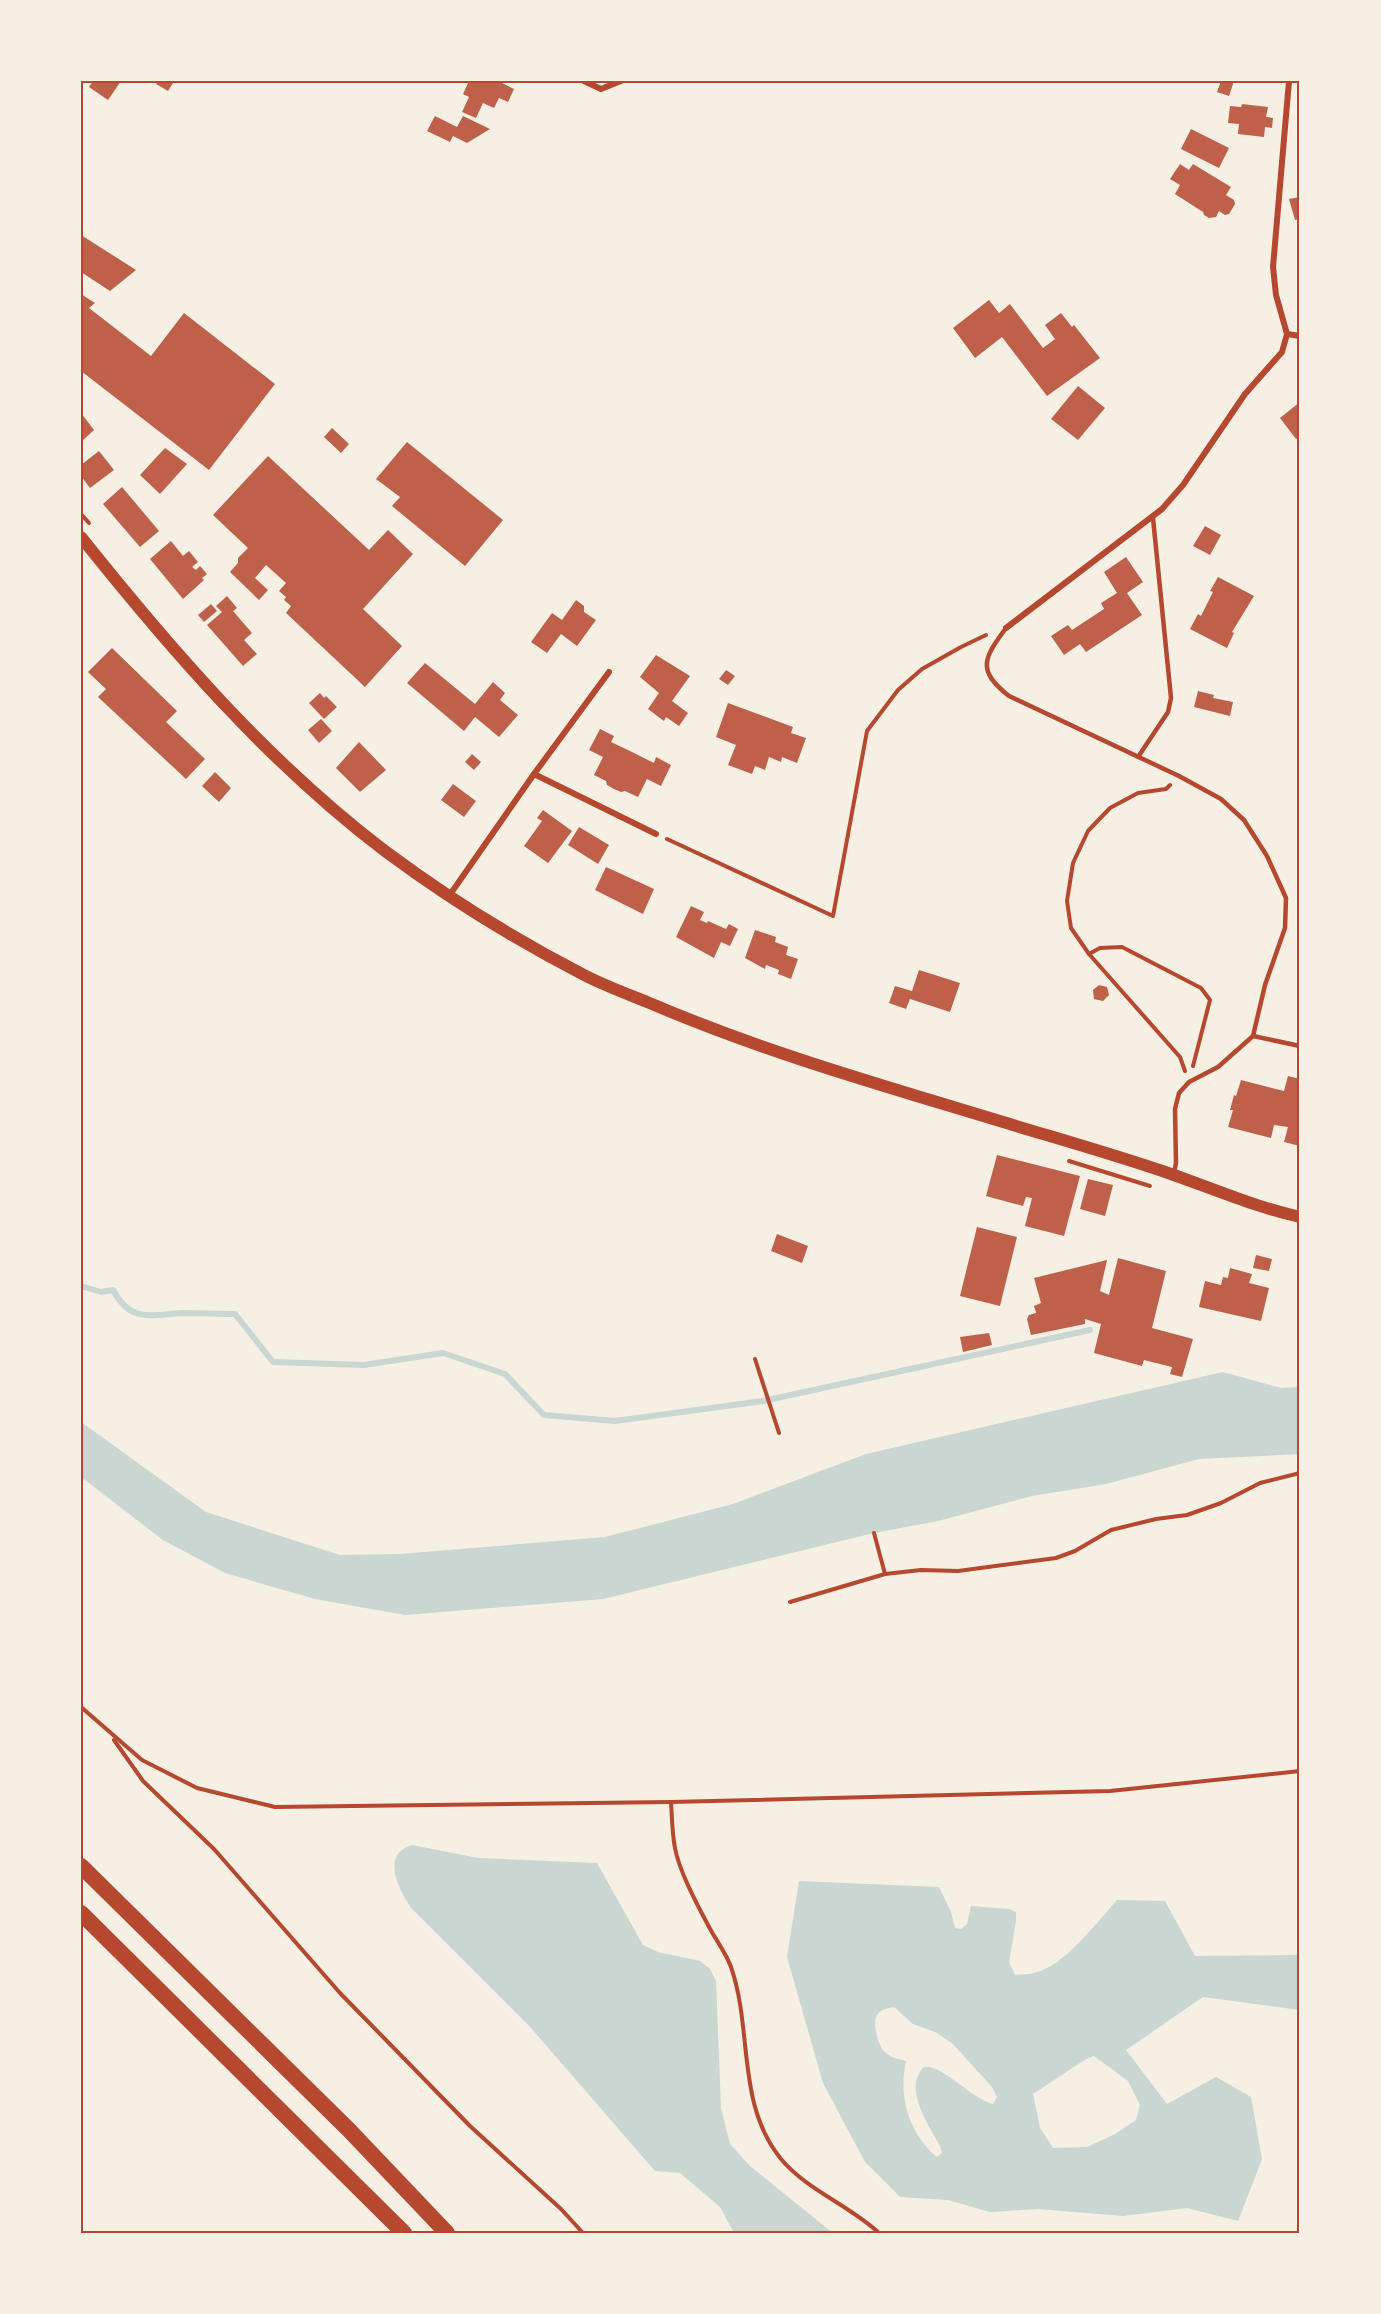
<svg xmlns="http://www.w3.org/2000/svg" width="1381" height="2314" viewBox="0 0 1381 2314" font-family="'Asap Condensed',sans-serif">
<style>
.water{fill:#c9d6d2;fill-rule:evenodd}
.lines{fill:none;stroke-linecap:round;stroke-linejoin:round}
.stream{stroke:#c9d6d2;stroke-width:6}
.building{fill:#bf614a}
.path{stroke:#b5482f;stroke-width:4}
.service{stroke:#b5482f;stroke-width:4.5}
.minor{stroke:#b5482f;stroke-width:6}
.secondary{stroke:#b5482f;stroke-width:12}
.motorway{stroke:#b5482f;stroke-width:16}
.neatline{fill:none;stroke:#b5482f;stroke-width:2}
</style>
<rect width="100%" height="100%" fill="#f6efe4"/>
<!-- water -->
<g class="water">
<path d="M1223,1372L1281,1388L1300,1387V1454L1199,1459L1106,1484L1032,1496L938,1521L874,1533L603,1599L405,1615L315,1599L225,1573L163,1540L81,1477V1422L206,1512L340,1555L400,1554L605,1537L733,1504L866,1454Z"/>
<path d="M412,1845L478,1858L597,1863L643,1945L658,1952L700,1961L710,1969L716,1981L721,2108L730,2144L750,2166L833,2233H734L720,2207L680,2173L655,2171L531,2028L412,1909C399,1891 380,1854 412,1845Z"/>
<path d="M799,1881L939,1887L951,1912L955,1928L961,1929L967,1924L971,1906L1009,1909L1016,1912V1921L1009,1962L1015,1975C1021,1974 1028,1975 1034,1973C1065,1966 1096,1923 1117,1900L1165,1901L1195,1956L1300,1955V2010L1203,1997L1126,2050L1167,2104L1216,2077L1251,2097L1262,2159L1238,2221L1187,2208L1123,2216L1038,2209L990,2212L948,2200L900,2197L865,2162L823,2083L787,1957ZM894,2007L913,2024L935,2032L952,2043L992,2087L997,2097L993,2104C971,2099 942,2064 924,2067C902,2088 929,2125 940,2146L942,2153L937,2157C909,2133 898,2097 906,2061C899,2059 891,2058 885,2052C878,2046 872,2023 877,2015C881,2009 888,2008 894,2007ZM1094,2056L1128,2081L1140,2105L1136,2120L1115,2134L1087,2147L1053,2148L1040,2128L1033,2094L1086,2059Z"/>
</g>
<g class="lines">
<!-- stream -->
<path class="stream" d="M81,1286L101,1292L113,1290C131,1323 149,1315 182,1313C200,1313 217,1314 235,1314L273,1362L364,1365L443,1353L505,1374L544,1415L615,1421L763,1401L1090,1330"/>
</g>
<!-- building -->
<g class="building">
<path d="M93,81H121L108,100L89,87Z"/>
<path d="M158,81H170L173,83L168,91L156,84Z"/>
<path d="M469,81H498L514,89L508,102L499,98L494,108L483,103L476,118L462,112L469,97L463,94Z"/>
<path d="M1221,81H1234L1229,96L1217,92Z"/>
<path d="M1242,104L1268,107L1266,117L1273,118L1272,128L1265,127L1264,137L1238,134L1239,124L1228,123L1230,106L1241,107Z"/>
<path d="M435,116L457,127L463,116L490,129L467,143L453,136L450,142L427,131Z"/>
<path d="M1191,129L1229,148L1219,168L1181,149Z"/>
<path d="M1180,164L1189,170L1193,164L1231,187L1226,195L1234,200L1235,204L1229,214L1225,215L1219,211L1216,217L1209,218L1204,215L1203,212L1175,194L1180,185L1170,179Z"/>
<path d="M1300,197V219L1295,220L1289,199Z"/>
<path d="M81,235L136,270L110,291L81,272Z"/>
<path d="M81,294L95,303L89,308L151,356L184,313L275,384L209,470L81,371Z"/>
<path d="M989,300L999,313L1010,304L1043,348L1055,339L1045,325L1061,313L1072,327L1074,325L1100,358L1047,396L1002,337L975,358L953,328Z"/>
<path d="M1078,386L1105,408L1078,440L1051,419Z"/>
<path d="M1300,402V437L1296,439L1280,418Z"/>
<path d="M81,413L94,430L81,442Z"/>
<path d="M332,428L349,444L341,453L324,437Z"/>
<path d="M407,442L503,520L465,566L392,506L400,497L376,479Z"/>
<path d="M165,448L187,464L160,494L140,475Z"/>
<path d="M99,451L114,470L90,488L81,476V465Z"/>
<path d="M268,456L369,550L388,530L413,554L363,609L402,646L365,687L286,613L291,606L284,600L286,597L279,591L286,583L266,565L255,578L268,590L259,600L230,572L238,563V558L248,548L213,515Z"/>
<path d="M122,487L159,531L140,547L103,504Z"/>
<path d="M1205,526L1221,535L1210,555L1193,546Z"/>
<path d="M171,541L183,556L189,551L198,562L192,567L196,570L200,566L207,574L202,578L204,580L183,599L150,559Z"/>
<path d="M1126,557L1143,582L1127,593L1142,615L1086,652L1080,644L1064,655L1051,636L1068,625L1072,630L1104,609L1101,603L1117,593L1104,572Z"/>
<path d="M1218,577L1254,596L1232,632L1234,633L1227,648L1190,629L1198,614L1201,616L1213,592L1210,591Z"/>
<path d="M227,596L237,608L233,611L252,633L244,640L257,654L243,666L207,625L222,612L216,606Z"/>
<path d="M576,600L584,606V612L596,620L577,646L561,634L547,653L531,642L552,613L562,620Z"/>
<path d="M211,604L217,611L204,622L198,615Z"/>
<path d="M112,648L177,711L166,722L205,759L186,779L98,697L106,689L88,672Z"/>
<path d="M656,655L690,676L672,701L688,713L679,726L666,717L664,721L648,709L659,693L640,677Z"/>
<path d="M425,663L475,704L493,682L505,693L500,700L518,715L499,737L475,717L464,731L407,683Z"/>
<path d="M726,670L735,676L728,685L719,679Z"/>
<path d="M1198,691L1214,695L1213,698L1233,702L1230,716L1194,707Z"/>
<path d="M320,693L324,698L326,696L337,707L324,719L309,703Z"/>
<path d="M728,703L793,727L791,733L806,738L797,763L782,757L781,762L769,757L765,770L755,766L752,774L728,765L736,745L716,737Z"/>
<path d="M321,719L332,731L319,743L308,730Z"/>
<path d="M600,729L614,736L611,742L632,752L654,763L656,757L671,765L661,786L647,779L638,797L625,791L621,792L614,789L607,785L606,781L594,775L603,757L589,750Z"/>
<path d="M359,742L386,770L360,792L336,768Z"/>
<path d="M472,754L481,762L474,770L465,762Z"/>
<path d="M215,772L231,788L219,802L202,786Z"/>
<path d="M453,784L476,801L464,817L441,800Z"/>
<path d="M543,810L572,831L548,863L524,846L542,821L537,818Z"/>
<path d="M579,827L609,845L598,864L568,845Z"/>
<path d="M606,867L654,889L643,914L595,890Z"/>
<path d="M691,906L704,912L700,920L707,923L708,921L726,929L729,924L738,929L730,946L721,942L714,958L676,937Z"/>
<path d="M755,930L776,937L775,942L788,947L786,955L798,959L791,979L778,974L779,970L766,965L765,969L745,958Z"/>
<path d="M919,970L960,983L950,1012L910,999L906,1009L889,1003L895,986L912,991Z"/>
<path d="M1099,985L1107,987L1109,995L1103,1001L1094,999L1093,990Z"/>
<path d="M1288,1076L1300,1079V1146L1284,1142L1288,1127L1274,1125L1271,1138L1228,1127L1233,1110H1230L1234,1095L1236,1096L1241,1080L1284,1091Z"/>
<path d="M997,1155L1080,1176L1064,1236L1025,1226L1032,1198L1026,1197L1023,1206L986,1196Z"/>
<path d="M1088,1179L1113,1185L1105,1216L1080,1209Z"/>
<path d="M977,1227L1017,1237L1000,1306L960,1296Z"/>
<path d="M777,1234L808,1246L802,1263L771,1251Z"/>
<path d="M1256,1255L1272,1259L1269,1271L1253,1268Z"/>
<path d="M1118,1258L1166,1271L1152,1328L1193,1339L1182,1377L1170,1374L1172,1367L1144,1360L1142,1366L1094,1353L1101,1324L1085,1319V1324L1031,1335L1027,1319L1029,1315L1036,1313L1034,1306L1041,1303L1034,1278L1107,1260L1100,1291L1109,1295Z"/>
<path d="M1230,1268L1252,1274L1249,1283L1269,1288L1261,1321L1199,1307L1205,1281L1221,1285L1223,1277L1228,1278Z"/>
<path d="M989,1333L992,1345L963,1352L960,1337Z"/>
</g>
<g class="lines">
<!-- path -->
<g class="path">
<path d="M81,514L89,523"/>
<path d="M1170,785L1166,789L1138,793L1110,808L1088,831L1073,863L1067,901L1071,928L1089,954L1180,1057L1185,1071"/>
<path d="M667,839L833,916L867,731L898,690L922,669L961,647L986,635"/>
<path d="M1089,954L1100,948L1122,947L1201,988L1210,1000L1193,1066"/>
<path d="M1069,1161L1150,1186"/>
<path d="M755,1359L779,1433"/>
<path d="M874,1533L885,1574"/>
<path d="M790,1602L885,1574L921,1570L958,1571L1056,1558L1075,1551L1111,1530L1156,1519L1187,1515L1221,1503L1260,1483L1300,1473"/>
<path d="M81,1707L142,1760L197,1788L275,1807L671,1802L1110,1791L1300,1771"/>
<path d="M114,1740L143,1781L214,1849L340,1993L470,2126L561,2209L583,2233"/>
<path d="M671,1802C672,1817 672,1833 675,1848C679,1871 698,1906 709,1927C716,1940 726,1953 731,1967C753,2030 736,2104 781,2159C808,2191 849,2205 879,2233"/>
</g>
<!-- service -->
<g class="service">
<path d="M1006,628C984,658 976,670 1009,696L1179,776L1221,799L1244,820L1267,856L1286,898L1285,928L1265,985L1253,1036L1218,1067L1189,1082L1179,1093L1175,1109L1176,1163L1174,1173"/>
<path d="M1138,757L1168,712L1171,698L1153,518"/>
<path d="M1253,1036L1300,1046"/>
</g>
<!-- minor -->
<g class="minor">
<path d="M584,81L601,89L621,81"/>
<path d="M1287,334L1276,295L1273,267L1289,81"/>
<path d="M1287,334L1300,336"/>
<path d="M1006,628L1162,509L1183,485L1245,394L1282,352L1287,334"/>
<path d="M534,774L656,834"/>
<path d="M449,896L534,774L609,672"/>
</g>
<!-- secondary -->
<path class="secondary" d="M81,537C172,651 269,763 385,851C448,898 516,940 586,976C608,987 630,995 652,1004C769,1054 892,1088 1013,1125C1066,1141 1119,1156 1171,1174C1214,1189 1255,1207 1300,1217"/>
<!-- motorway -->
<g class="motorway">
<path d="M81,1866L349,2130L447,2233"/>
<path d="M81,1913L404,2233"/>
</g>
</g>
<!-- border -->
<rect width="1381" height="2314" fill="none" stroke="#f6efe4" stroke-width="165"/>
<rect x="82" y="82" width="1216" height="2150" class="neatline"/>
</svg>
